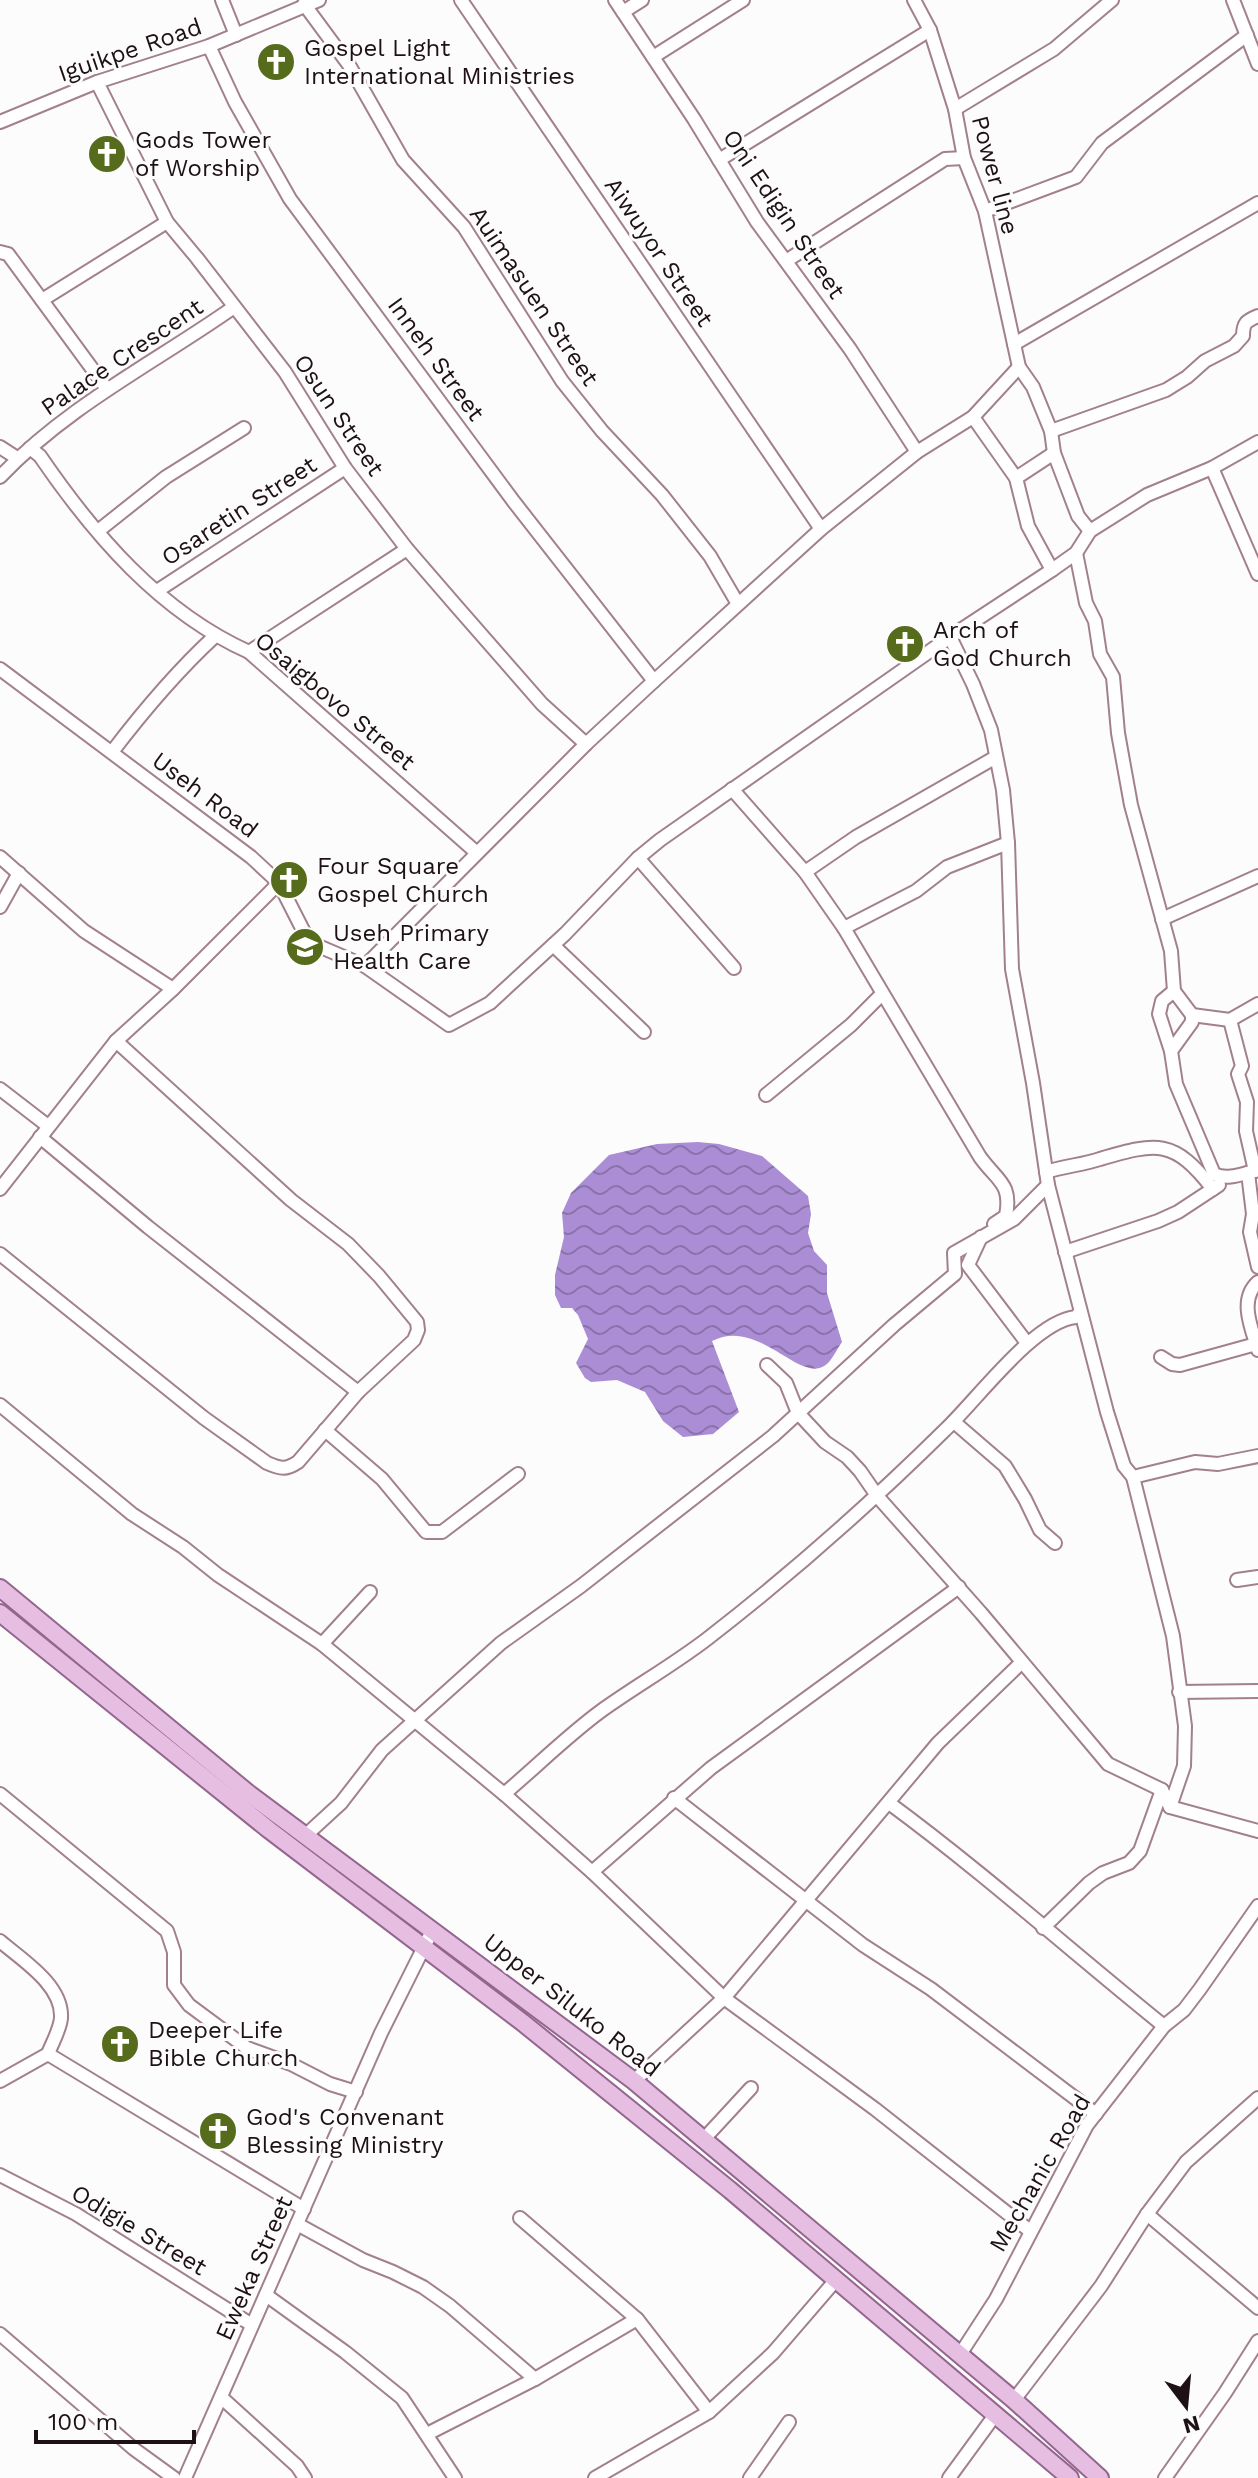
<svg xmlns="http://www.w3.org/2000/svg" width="1258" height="2478" viewBox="0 0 1258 2478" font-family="'Work Sans',sans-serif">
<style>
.water{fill:url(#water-waves)}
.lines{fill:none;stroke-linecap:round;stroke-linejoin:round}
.minor-casing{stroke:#a2808d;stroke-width:16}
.major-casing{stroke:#94668e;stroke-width:20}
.minor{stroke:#fff;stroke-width:12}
.major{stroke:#e5bee2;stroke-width:16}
.labels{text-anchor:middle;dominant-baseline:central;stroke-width:6;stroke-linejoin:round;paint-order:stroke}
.poi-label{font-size:24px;fill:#1e1116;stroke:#fcfcfc;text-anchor:start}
.street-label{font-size:24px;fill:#1e1116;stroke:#fcfcfc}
</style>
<defs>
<pattern id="water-waves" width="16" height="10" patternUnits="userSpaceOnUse" patternTransform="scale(2)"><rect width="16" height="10" fill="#aa8dd4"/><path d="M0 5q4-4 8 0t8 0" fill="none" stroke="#8a72ab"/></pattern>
</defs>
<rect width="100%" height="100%" fill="#fcfcfc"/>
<!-- water -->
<path class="water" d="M698,1142L719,1144L762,1156L808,1196L811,1214L808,1233L814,1251L827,1265V1293L842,1342C837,1349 833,1358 828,1363C802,1389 760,1316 712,1341L739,1412L713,1434L683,1437L663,1421L645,1392L617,1380L591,1382L585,1378L576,1363L588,1339L578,1315L572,1308H561L555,1295V1275L564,1237L562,1213L571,1193L609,1155L657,1144Z"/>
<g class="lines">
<defs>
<g id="minor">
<path d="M222,0L236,35"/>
<path d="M461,0L821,529"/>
<path d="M615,0L694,119L757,222L850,349L917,452"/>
<path d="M914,0L930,30L955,109L964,158L985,211L1019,367L1033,387L1051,431L1054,453L1078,516L1090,531"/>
<path d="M1233,0L1258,64"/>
<path d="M304,4L349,65L403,160L464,227L562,381L602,431L662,495L710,556L738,604"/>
<path d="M623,12L642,0"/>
<path d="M209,46L235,102L290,199L514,502L654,681"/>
<path d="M653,57L743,0"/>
<path d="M97,82L167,222L197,258L285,372L345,468L407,549L458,608L542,704L586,744"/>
<path d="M955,109L1054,49L1112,0"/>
<path d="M0,122L97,82L209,46L319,0"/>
<path d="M719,160L930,30"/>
<path d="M985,211L1076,177L1102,143L1247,35"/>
<path d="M0,252L8,254L107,389"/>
<path d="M786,261L945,159L964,158"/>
<path d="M42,300L167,222"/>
<path d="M1014,344L1258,203"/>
<path d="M973,417L1016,478L1028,526L1052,570"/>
<path d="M1051,431L1166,390L1187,377L1205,361L1234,346L1243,336C1243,323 1246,321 1258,316"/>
<path d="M0,447L17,458"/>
<path d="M30,448L40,456C94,535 160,612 249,652L477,853"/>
<path d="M1212,468L1258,574"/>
<path d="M0,477C67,406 156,362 234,307"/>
<path d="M1016,478L1054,453"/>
<path d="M98,531L166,477L244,428"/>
<path d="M1076,553L1086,603L1095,621L1100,654L1113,677L1118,733L1131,805L1171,951L1174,991L1192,1015V1022L1171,1051L1176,1084L1214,1174C1228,1181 1244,1173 1258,1170"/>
<path d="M157,591L345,468"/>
<path d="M950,637L973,684L991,730L1003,790L1008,843L1012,969L1033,1083L1048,1185L1107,1412L1124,1466L1133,1477L1173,1636L1185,1726L1184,1766L1170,1807"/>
<path d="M249,652L407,549"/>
<path d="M0,669L251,857L279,883L309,942L365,966L449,1025L490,1003L565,934L638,858L660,840L950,637L1052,570L1076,553L1090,531L1147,495L1212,468L1258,442"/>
<path d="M112,752C144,710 176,672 215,636"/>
<path d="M732,789L805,872L844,928L980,1157C998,1182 1012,1183 1006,1216L994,1224"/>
<path d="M0,857L84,931L173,989L279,883"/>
<path d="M638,858L734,968"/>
<path d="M805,872L856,837L996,757"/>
<path d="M0,907L19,873"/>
<path d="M1162,919L1258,876"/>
<path d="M844,928L916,891L947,867L1008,843"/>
<path d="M553,945L644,1032"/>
<path d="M365,966L586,744L654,681L821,529L917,452L973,417L1019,367"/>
<path d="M1192,1015L1230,1020L1258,1004"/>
<path d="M1230,1020L1242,1066L1238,1074L1247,1102L1246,1131L1255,1171"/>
<path d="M1171,1051L1159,1014L1162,1001L1174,991"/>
<path d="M0,1089L48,1126"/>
<path d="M766,1095L851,1025L882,994"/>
<path d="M40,1137L148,1227L358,1392"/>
<path d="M1046,1172C1064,1166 1082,1165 1100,1159C1158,1142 1174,1139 1213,1189"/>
<path d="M1248,1173L1253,1214L1250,1232L1258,1267"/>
<path d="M0,1189L116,1041L173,989"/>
<path d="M981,1237L968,1265L1027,1343"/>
<path d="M1065,1252L1158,1221L1178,1212L1219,1185"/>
<path d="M0,1254L204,1418L267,1463C281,1469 286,1470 298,1462L358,1392L414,1340L418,1330L417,1322L379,1276L348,1244L291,1200L116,1041"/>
<path d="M1258,1350C1252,1329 1238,1300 1258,1282"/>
<path d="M1161,1357L1172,1364L1180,1365L1256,1344"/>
<path d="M767,1365L786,1383L798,1413L825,1442L847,1457L860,1471L878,1497L981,1613L1108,1764L1162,1790L1170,1807L1258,1831"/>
<path d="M0,1405L132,1514L183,1547L218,1575L322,1644L504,1794L592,1872L724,1998L875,2109L1030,2231"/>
<path d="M954,1422L1005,1466L1025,1499L1040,1530L1055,1543"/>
<path d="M325,1430L382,1479L426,1532H442L518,1474"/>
<path d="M1133,1477L1195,1462L1218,1464L1258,1456"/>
<path d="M1237,1580L1258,1577"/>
<path d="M322,1644L370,1592"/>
<path d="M1179,1692L1258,1691"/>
<path d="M0,1794L167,1931L174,1952V1985L189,2005L247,2048L291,2064L330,2084L356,2092"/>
<path d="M504,1794C536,1767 567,1736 601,1711C636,1686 673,1665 707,1639C791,1574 870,1504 945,1430C977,1400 1034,1321 1076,1317L1080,1312"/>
<path d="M674,1798L863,1945L931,1989L1096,2114"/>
<path d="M889,1803C984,1873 1072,1952 1164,2026"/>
<path d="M305,1836L341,1803L382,1750L501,1643L581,1586L773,1436L894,1325L955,1274L954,1253L1014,1219L1048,1185"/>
<path d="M592,1872L711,1768L959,1587"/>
<path d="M1043,1928L1089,1883L1103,1873L1129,1863L1140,1851L1162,1790"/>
<path d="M0,1941C22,1960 63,1985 61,2018C60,2030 52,2043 48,2054"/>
<path d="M0,2081L48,2054L304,2209"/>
<path d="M634,2081L724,1998L938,1743L1022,1662"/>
<path d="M703,2140L751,2088"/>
<path d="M0,2175L76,2214L252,2325"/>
<path d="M1147,2214L1258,2308"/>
<path d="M520,2218L637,2319L709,2412"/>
<path d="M297,2224L363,2260L393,2272L423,2287L450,2306L535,2379"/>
<path d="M266,2295L345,2352L402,2398L455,2478"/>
<path d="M0,2334L134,2449L174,2478"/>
<path d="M959,2356L996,2299L1087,2125L1164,2026L1184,2010L1200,1989L1258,1906"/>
<path d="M222,2398L297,2466L305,2478"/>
<path d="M1014,2400L1101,2286L1147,2214L1186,2162L1258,2098"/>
<path d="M427,2434L535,2379L637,2319"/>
<path d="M185,2478L381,2033L433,1929"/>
<path d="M595,2478L709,2412L773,2353L835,2281"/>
<path d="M750,2478L789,2422"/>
<path d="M949,2478L995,2415"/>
<path d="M1165,2478L1225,2393L1258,2341"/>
</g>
<g id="major">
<path d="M0,1588L248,1793L634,2081L1014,2400L1100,2478"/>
<path d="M0,1613L268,1829L522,2022L730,2190L1070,2478"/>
</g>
</defs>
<!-- minor casing -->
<use href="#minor" class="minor-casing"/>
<!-- major casing -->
<use href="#major" class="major-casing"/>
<!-- minor -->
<use href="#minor" class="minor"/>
<!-- major -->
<use href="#major" class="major"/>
</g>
<!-- icons -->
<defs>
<symbol id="church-disc" viewBox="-11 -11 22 22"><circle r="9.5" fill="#566c1c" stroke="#fcfcfc"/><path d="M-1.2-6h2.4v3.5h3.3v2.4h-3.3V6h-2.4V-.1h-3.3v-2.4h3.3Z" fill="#fff"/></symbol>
<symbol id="school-disc" viewBox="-11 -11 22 22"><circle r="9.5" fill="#566c1c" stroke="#fcfcfc"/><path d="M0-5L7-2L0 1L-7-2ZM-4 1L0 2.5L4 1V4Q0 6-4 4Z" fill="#fff"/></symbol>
</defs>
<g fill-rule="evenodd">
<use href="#church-disc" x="254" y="40" width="44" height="44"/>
<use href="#church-disc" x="85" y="132" width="44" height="44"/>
<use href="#church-disc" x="883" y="622" width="44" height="44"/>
<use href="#church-disc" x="267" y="858" width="44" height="44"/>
<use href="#school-disc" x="283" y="925" width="44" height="44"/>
<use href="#church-disc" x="98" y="2022" width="44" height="44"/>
<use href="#church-disc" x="196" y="2109" width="44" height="44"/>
</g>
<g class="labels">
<!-- poi labels -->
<g class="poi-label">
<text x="304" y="48">Gospel Light<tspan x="304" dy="28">International Ministries</tspan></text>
<text x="135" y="140">Gods Tower<tspan x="135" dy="28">of Worship</tspan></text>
<text x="933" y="630">Arch of<tspan x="933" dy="28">God Church</tspan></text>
<text x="317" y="866">Four Square<tspan x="317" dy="28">Gospel Church</tspan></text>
<text x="333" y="933">Useh Primary<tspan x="333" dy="28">Health Care</tspan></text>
<text x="148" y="2030">Deeper Life<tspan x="148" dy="28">Bible Church</tspan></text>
<text x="246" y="2117">God's Convenant<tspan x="246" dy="28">Blessing Ministry</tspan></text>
</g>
<!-- street labels -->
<g class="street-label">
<text transform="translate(130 50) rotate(-19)">Iguikpe Road</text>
<text transform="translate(995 175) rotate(75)">Power line</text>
<text transform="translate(784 214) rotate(56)">Oni Edigin Street</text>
<text transform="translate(659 252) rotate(56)">Aiwuyor Street</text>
<text transform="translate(534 296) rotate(56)">Auimasuen Street</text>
<text transform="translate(122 357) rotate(-34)">Palace Crescent</text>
<text transform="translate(436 359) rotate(54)">Inneh Street</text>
<text transform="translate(339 415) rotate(56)">Osun Street</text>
<text transform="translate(239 511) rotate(-33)">Osaretin Street</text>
<text transform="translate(335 701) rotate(40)">Osaigbovo Street</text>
<text transform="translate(205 795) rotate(37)">Useh Road</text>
<text transform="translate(572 2005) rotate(38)">Upper Siluko Road</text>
<text transform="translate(1040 2173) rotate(-60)">Mechanic Road</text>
<text transform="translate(139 2230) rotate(31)">Odigie Street</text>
<text transform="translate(254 2268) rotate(-66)">Eweka Street</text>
</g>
</g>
<!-- north arrow -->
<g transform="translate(1186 2406) rotate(164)" stroke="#fcfcfc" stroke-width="6" paint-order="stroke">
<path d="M0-6L14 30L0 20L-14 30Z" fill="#1e1116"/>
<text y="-12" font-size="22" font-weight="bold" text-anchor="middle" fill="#1e1116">N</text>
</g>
<!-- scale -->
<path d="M36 2430v12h158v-12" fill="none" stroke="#1e1116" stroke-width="4"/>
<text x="48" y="2430" font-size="24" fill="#1e1116" stroke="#fcfcfc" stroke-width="6" paint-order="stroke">100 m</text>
</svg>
